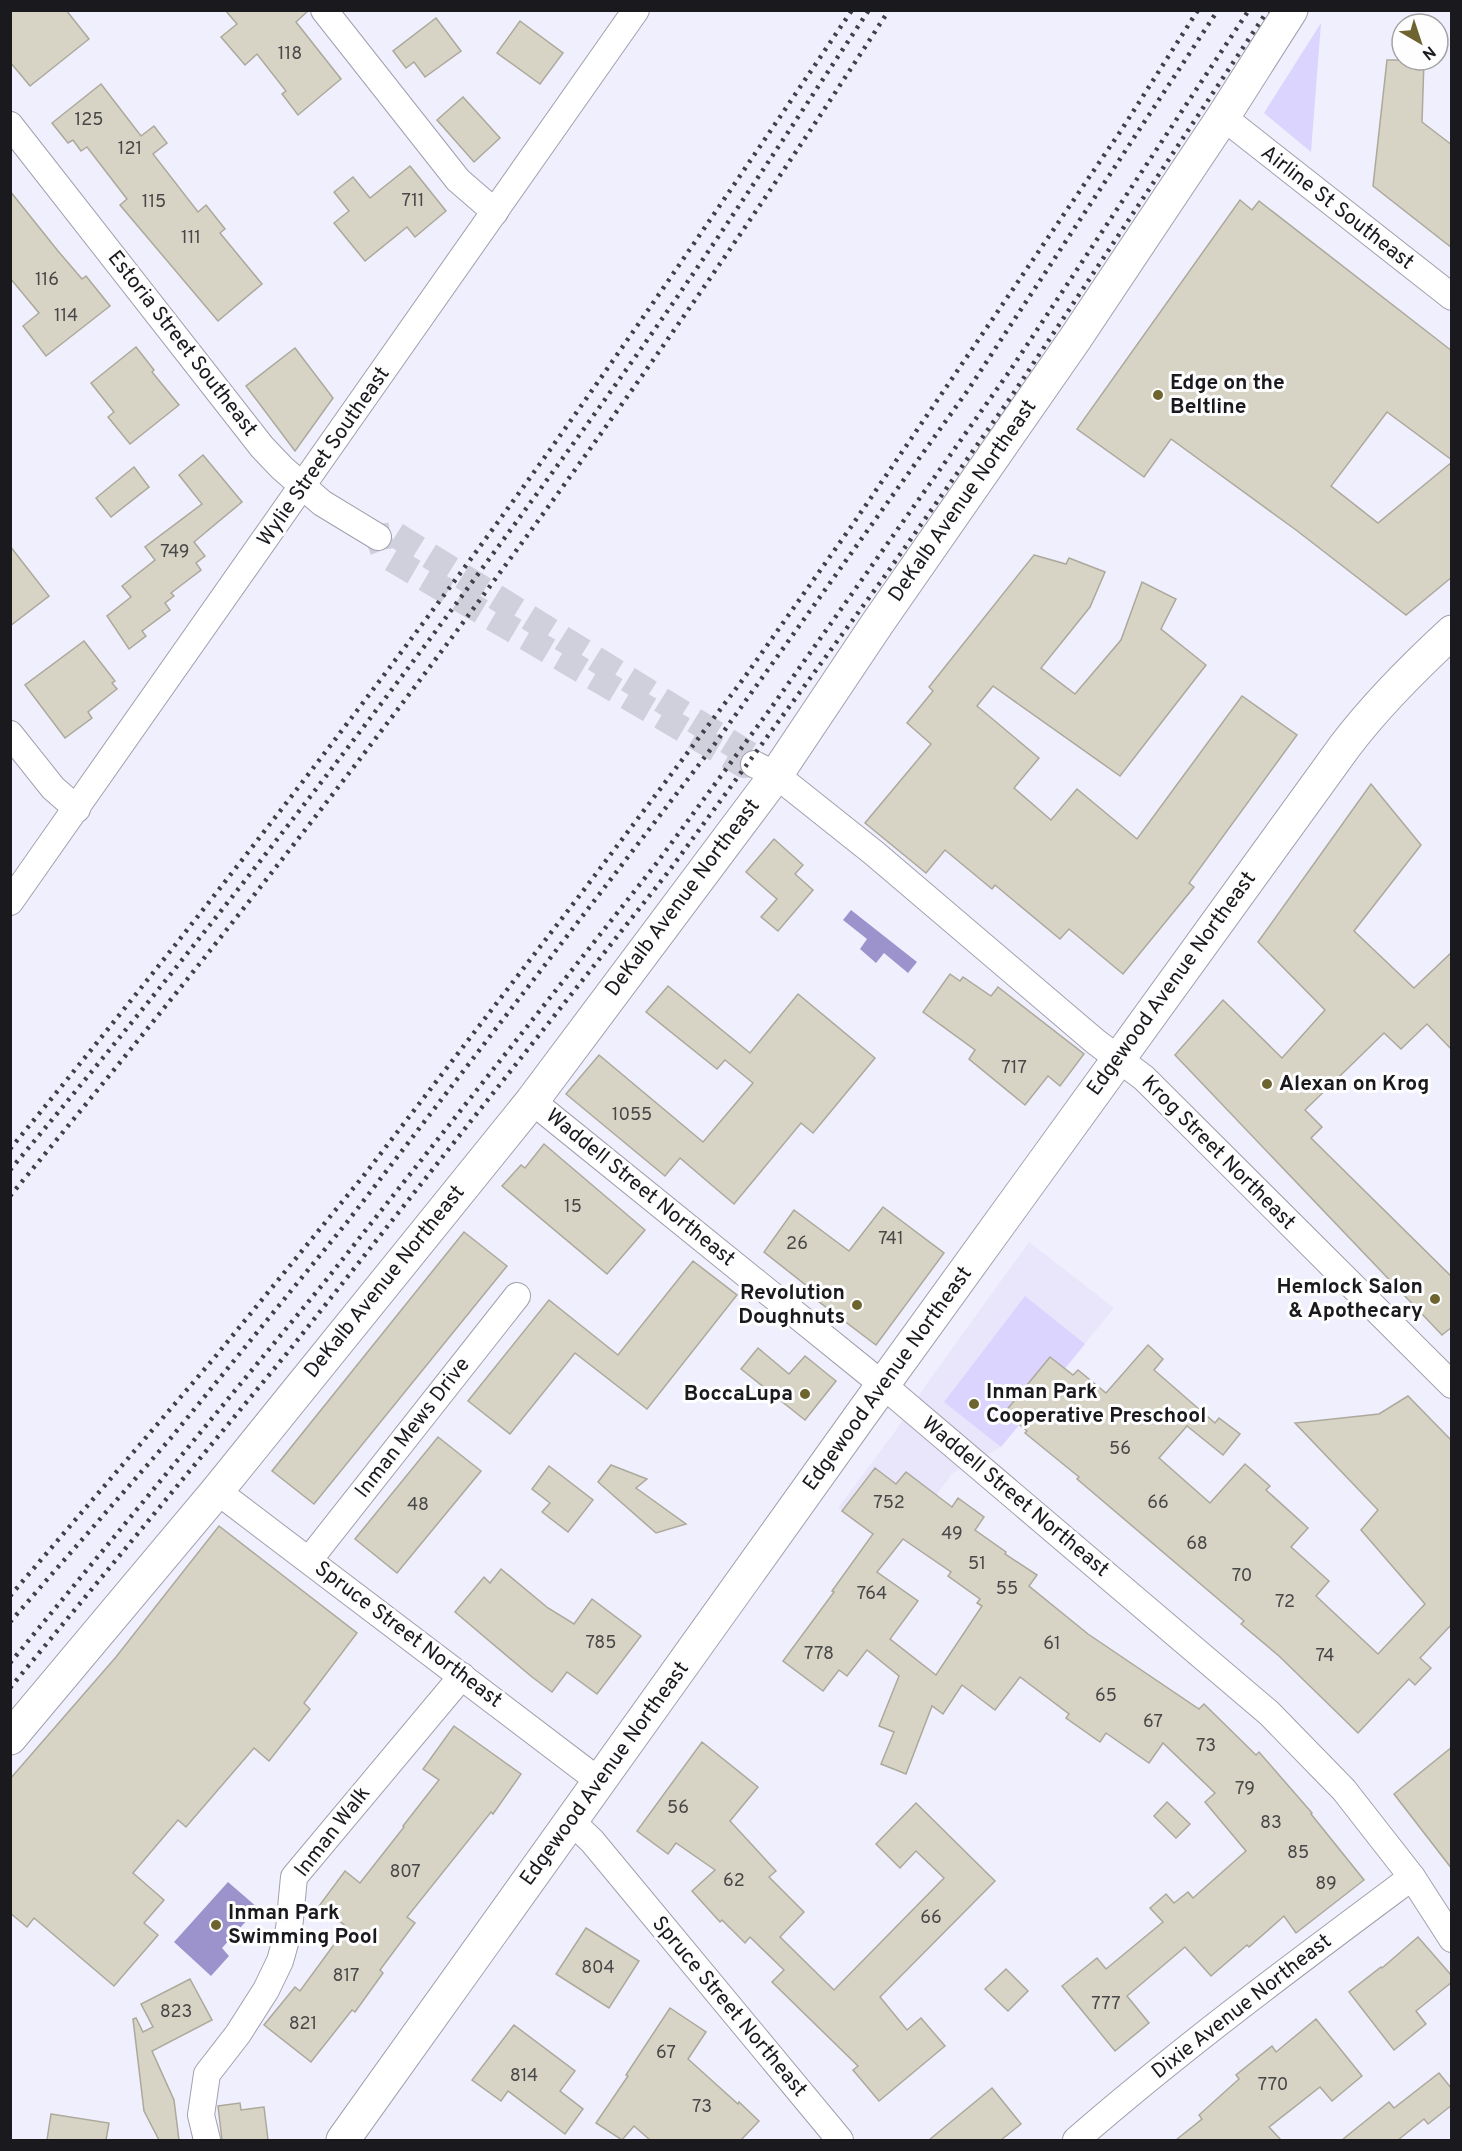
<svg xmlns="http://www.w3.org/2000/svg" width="1462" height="2151" viewBox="0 0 1462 2151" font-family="Overpass,sans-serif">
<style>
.built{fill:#e9e6fc}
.green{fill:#dad4fe}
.water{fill:#9c93cd}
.building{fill:#d7d4c6;stroke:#aca99c;stroke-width:1.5;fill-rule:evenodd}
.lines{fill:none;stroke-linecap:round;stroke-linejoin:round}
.minor-tunnel{stroke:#d0cfdc;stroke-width:26;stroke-dasharray:26 13;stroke-linecap:butt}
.minor-casing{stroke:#a1a0ad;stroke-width:28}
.secondary-casing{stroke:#a1a0ad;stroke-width:35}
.minor{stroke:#fff;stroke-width:26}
.secondary{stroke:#fff;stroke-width:33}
.rail{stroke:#414047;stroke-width:4.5;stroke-dasharray:3 6;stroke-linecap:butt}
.poi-dot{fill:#6e6430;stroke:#fefefe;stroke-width:2}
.labels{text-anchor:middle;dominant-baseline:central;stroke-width:6;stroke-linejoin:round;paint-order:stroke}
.number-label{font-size:18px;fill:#494848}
.street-label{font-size:21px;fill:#1a191e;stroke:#fefefe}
.poi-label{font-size:21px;font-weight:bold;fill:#1a191e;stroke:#fefefe;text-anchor:start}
</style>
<rect width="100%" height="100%" fill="#f0effd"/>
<!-- built -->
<path class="built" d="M1029,1242L1114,1308L1001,1447L953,1473L894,1550L838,1508L896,1430L930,1379Z"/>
<!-- green -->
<g class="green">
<path d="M1321,23L1311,152L1264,113Z"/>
<path d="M1025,1296L1085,1344L1001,1447L944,1402Z"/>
</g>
<!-- water -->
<g class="water">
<path d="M851,910L917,962L908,973L884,953L876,963L860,949L867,939L843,920Z"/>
<path d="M228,1882L258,1908L222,1948L229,1956L211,1976L174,1942Z"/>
</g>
<!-- building -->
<g class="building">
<path d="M10,10H66L89,39L30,86L10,62Z"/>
<path d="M225,10H309L296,22L341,79L298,115L282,94L286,91L257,54L245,65L221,37L237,24Z"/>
<path d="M436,18L461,51L425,77L414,62L406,68L393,51Z"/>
<path d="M520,21L563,53L540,84L497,53Z"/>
<path d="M1387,60H1424L1422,122L1452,145V248L1373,186Z"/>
<path d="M101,84L141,136L154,126L167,143L153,154L198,212L206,205L225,229L220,233L262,284L218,321L120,205L127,199L87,147L81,151L73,140L68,143L52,123Z"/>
<path d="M463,97L500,138L474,162L437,120Z"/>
<path d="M410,166L446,211L415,237L407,227L365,261L334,223L349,211L334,192L353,177L370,198Z"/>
<path d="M10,191L58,251L82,279L86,276L110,306L46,356L23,326L39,313L10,278Z"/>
<path d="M1240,200L1252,210L1259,201L1452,351V460L1387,412L1331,486L1378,523L1452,462V577L1406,615L1296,530L1171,439L1144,477L1077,429Z"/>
<path d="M136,347L154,370L152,372L179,405L130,444L108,417L114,412L91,383Z"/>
<path d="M295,348L333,398L295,451L246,386Z"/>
<path d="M203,455L242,502L194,542L205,556L196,563L201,570L171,593L174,596L165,603L170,610L142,631L146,636L129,649L107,616L131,597L122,586L155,560L145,547L202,504L179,475Z"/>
<path d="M134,467L149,487L111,517L96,498Z"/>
<path d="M10,546L49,596L10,626Z"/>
<path d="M1034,555L1066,564L1069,558L1105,572L1090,607L1041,668L1075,694L1121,640L1142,582L1176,599L1161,629L1206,665L1120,776L993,686L977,706L1039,758L1014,788L1051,820L1077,789L1137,839L1242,696L1297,735L1189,883L1194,887L1123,974L1069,929L1060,939L995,885L992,889L945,850L926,873L865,823L931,744L907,723L933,691L929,687Z"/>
<path d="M84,641L115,681L112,683L117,689L88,712L92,718L65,738L25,685Z"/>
<path d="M1371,784L1421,845L1354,931L1414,988L1452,952V1050L1427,1024L1401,1049L1384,1033L1305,1110L1322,1127L1311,1138L1452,1277V1327L1442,1335L1175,1055L1223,1000L1282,1058L1325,1010L1258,942Z"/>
<path d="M774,839L803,865L795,874L813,890L778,931L761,917L777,899L746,872Z"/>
<path d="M950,974L960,981L963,977L991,996L998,987L1084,1054L1060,1086L1048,1076L1025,1105L969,1059L975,1050L923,1012Z"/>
<path d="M668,986L750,1053L798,994L875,1058L813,1133L801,1123L734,1204L680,1158L665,1176L566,1094L599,1055L703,1142L753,1083L725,1060L717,1069L646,1012Z"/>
<path d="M544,1144L645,1230L607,1274L502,1186L521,1165L525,1168Z"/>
<path d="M883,1207L944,1253L876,1345L814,1298L817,1294L764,1252L794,1210L849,1251Z"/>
<path d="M464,1232L507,1266L314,1504L272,1471Z"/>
<path d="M693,1261L737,1295L647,1409L575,1353L510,1434L468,1401L549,1300L618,1355Z"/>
<path d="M1148,1345L1163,1359L1154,1370L1215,1423L1219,1418L1240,1434L1223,1455L1187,1426L1159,1458L1210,1503L1245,1464L1270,1486L1266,1490L1308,1528L1291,1547L1329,1581L1316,1596L1378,1654L1425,1604L1361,1530L1378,1510L1295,1423L1379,1414L1408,1396L1452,1441V1624L1420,1658L1431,1668L1415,1685L1409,1679L1358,1733L1279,1656L1241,1624L1244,1621L1077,1479L1079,1477L1025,1433L1027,1431L1005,1412L1050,1357L1073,1375L1078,1370L1106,1393Z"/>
<path d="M758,1348L789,1374L805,1356L836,1381L805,1420L741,1369Z"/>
<path d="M438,1437L481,1471L397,1573L355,1539Z"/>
<path d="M611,1465L647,1479L636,1488L686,1524L656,1533L598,1482Z"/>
<path d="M549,1466L593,1500L568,1532L542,1512L550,1503L532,1489Z"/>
<path d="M875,1468L896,1484L906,1472L952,1507L958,1498L984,1517L975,1530L1006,1552L1005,1554L1037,1575L1029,1586L1088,1634L1199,1709L1204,1704L1256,1755L1259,1752L1312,1813L1311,1814L1364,1880L1296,1933L1284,1916L1249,1947L1247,1945L1211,1976L1185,1947L1127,1996L1149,2023L1115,2051L1062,1986L1097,1958L1106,1969L1163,1922L1150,1908L1166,1894L1174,1903L1188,1892L1193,1898L1246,1851L1205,1802L1215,1793L1163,1743L1149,1763L1106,1733L1100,1742L1066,1718L1069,1714L1020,1677L995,1710L962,1685L943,1714L932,1706L906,1774L881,1764L894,1732L879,1726L899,1676L867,1650L847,1676L839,1670L823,1691L783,1661L834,1592L832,1591L873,1534L842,1511ZM903,1539L951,1572L948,1576L980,1599L977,1603L982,1606L936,1675L890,1639L918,1601L877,1572Z"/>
<path d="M219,1526L357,1633L304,1703L310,1709L269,1761L254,1748L186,1827L178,1820L133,1873L164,1900L144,1923L158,1935L114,1986L34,1918L27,1927L10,1913V1779L116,1657Z"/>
<path d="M501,1569L548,1608L574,1624L592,1599L641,1636L597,1694L567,1672L552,1692L532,1677L455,1612L484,1577L490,1583Z"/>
<path d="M454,1726L521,1774L493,1814L491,1812L407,1917L415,1923L380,1970L383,1973L355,2012L352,2010L311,2062L264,2025L295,1987L300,1991L347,1927L319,1906L345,1871L360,1883L404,1827L403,1826L439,1780L423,1769Z"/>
<path d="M702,1742L758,1787L730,1821L776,1871L769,1877L804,1912L780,1937L834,1990L944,1878L916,1851L900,1868L876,1844L916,1803L995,1881L880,1997L907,2030L921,2018L945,2046L879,2101L853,2070L858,2066L772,1982L784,1970L750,1937L745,1943L722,1920L720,1922L692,1891L715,1870L676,1843L668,1854L637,1831Z"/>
<path d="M1452,1747V1869L1394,1794Z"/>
<path d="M1167,1802L1190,1824L1176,1838L1154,1816Z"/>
<path d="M586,1928L639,1961L609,2008L556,1974Z"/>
<path d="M1418,1937L1452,1976V1982L1416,2011L1426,2024L1394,2050L1349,1992L1381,1967L1382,1968Z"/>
<path d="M1006,1969L1028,1991L1008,2011L985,1989Z"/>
<path d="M190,1979L212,2020L152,2051L174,2100L179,2140H159L144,2111L133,2019L136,2018L143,2032L153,2027L141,2004Z"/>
<path d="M670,2008L706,2032L688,2059L738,2104L739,2102L759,2121L741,2140H650L634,2126L622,2140L596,2123L628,2076L626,2075Z"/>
<path d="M1316,2019L1362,2076L1332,2101L1320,2087L1269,2127L1281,2140H1176L1202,2119L1199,2115L1239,2079L1236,2075L1272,2046L1276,2052Z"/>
<path d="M514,2025L575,2071L560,2091L583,2109L565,2134L508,2091L501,2101L472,2080Z"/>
<path d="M1439,2073L1452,2089V2105L1428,2124L1424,2119L1398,2140H1342L1389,2102L1394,2108Z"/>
<path d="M992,2088L1021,2124L1001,2140H929Z"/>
<path d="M240,2103L241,2110L264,2107L268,2140H222L218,2106Z"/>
<path d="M51,2114L109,2123L106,2140H47Z"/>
</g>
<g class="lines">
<!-- minor-tunnel -->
<path class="minor-tunnel" d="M396,535L750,755L754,764L744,765L385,555L378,537Z"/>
<defs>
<g id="minor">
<path d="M324,10L458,180L495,212"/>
<path d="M1223,117L1452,297"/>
<path d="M10,125L262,447L282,468L322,503L378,537"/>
<path d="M10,734L53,788L77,809"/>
<path d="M754,764L776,775L874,853L1096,1042L1144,1078L1452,1385"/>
<path d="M10,902L636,10"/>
<path d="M532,1101L883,1385L1269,1713L1344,1790L1412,1877L1452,1939"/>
<path d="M217,1491L599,1781"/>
<path d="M309,1560L517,1296"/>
<path d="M570,1820L592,1841L840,2140"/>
<path d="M207,2140L201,2115L207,2074L238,2034L266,1990L280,1961L289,1929L294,1877L462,1676"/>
<path d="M1076,2140C1183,2047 1298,1962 1412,1877"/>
</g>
<g id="secondary">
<path d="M10,1738L217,1491L532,1101L776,775L877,624L1075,339L1223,117L1291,10"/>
<path d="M343,2140L861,1415L1345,746C1376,705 1413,668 1452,632"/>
</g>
</defs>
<!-- minor casing -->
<use href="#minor" class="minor-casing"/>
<!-- secondary casing -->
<use href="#secondary" class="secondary-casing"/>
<!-- minor -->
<use href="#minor" class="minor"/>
<!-- secondary -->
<use href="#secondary" class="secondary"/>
<!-- rail -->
<g class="rail">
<path d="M10,1149C163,964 310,775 453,583C592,396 722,203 852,10"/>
<path d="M10,1170C225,914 427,649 621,377C707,257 787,133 869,10"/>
<path d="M10,1196C325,818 622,424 889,10"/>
<path d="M10,1596L215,1357L365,1174L580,895L744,678L853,524L1122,129L1198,10"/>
<path d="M10,1622L170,1439L348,1221L714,745L968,390L1218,10"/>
<path d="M10,1663L323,1284L656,864L771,708L1009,372L1249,10"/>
<path d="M10,1688L288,1352L669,871L882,580L1013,394L1268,10"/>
</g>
</g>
<!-- markers -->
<g class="poi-dot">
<circle cx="1158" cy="395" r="6"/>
<circle cx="1267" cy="1084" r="6"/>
<circle cx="1435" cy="1299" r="6"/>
<circle cx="857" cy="1305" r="6"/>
<circle cx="805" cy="1394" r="6"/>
<circle cx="974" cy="1404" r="6"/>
<circle cx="216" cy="1925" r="6"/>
</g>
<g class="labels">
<!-- number labels -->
<g class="number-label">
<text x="290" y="54">118</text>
<text x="89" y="120">125</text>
<text x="130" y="149">121</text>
<text x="413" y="201">711</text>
<text x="154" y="202">115</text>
<text x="191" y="238">111</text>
<text x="47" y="280">116</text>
<text x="66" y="316">114</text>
<text x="175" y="552">749</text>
<text x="1014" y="1068">717</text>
<text x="632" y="1115">1055</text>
<text x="573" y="1207">15</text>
<text x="891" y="1239">741</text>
<text x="797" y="1244">26</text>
<text x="1120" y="1449">56</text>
<text x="889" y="1503">752</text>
<text x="1158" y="1503">66</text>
<text x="418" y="1505">48</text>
<text x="952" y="1534">49</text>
<text x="1197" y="1544">68</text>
<text x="977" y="1564">51</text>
<text x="1242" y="1576">70</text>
<text x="1007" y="1589">55</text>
<text x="872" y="1594">764</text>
<text x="1285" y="1602">72</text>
<text x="601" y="1643">785</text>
<text x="1052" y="1644">61</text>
<text x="819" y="1654">778</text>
<text x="1325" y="1656">74</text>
<text x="1106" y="1696">65</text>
<text x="1153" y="1722">67</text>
<text x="1206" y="1746">73</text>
<text x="1245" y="1789">79</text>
<text x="678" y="1808">56</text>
<text x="1271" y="1823">83</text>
<text x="1298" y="1853">85</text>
<text x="405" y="1872">807</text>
<text x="734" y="1881">62</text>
<text x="1326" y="1884">89</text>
<text x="931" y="1918">66</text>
<text x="598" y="1968">804</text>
<text x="346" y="1976">817</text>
<text x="1106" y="2004">777</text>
<text x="176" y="2012">823</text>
<text x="303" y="2024">821</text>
<text x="666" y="2053">67</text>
<text x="524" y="2076">814</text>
<text x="1273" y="2085">770</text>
<text x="702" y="2107">73</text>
</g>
<!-- street labels -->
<g class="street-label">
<text transform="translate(1337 208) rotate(38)">Airline St Southeast</text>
<text transform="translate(182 344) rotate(52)">Estoria Street Southeast</text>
<text transform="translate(324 457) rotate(-55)">Wylie Street Southeast</text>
<text transform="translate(963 501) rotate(-55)">DeKalb Avenue Northeast</text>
<text transform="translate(683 898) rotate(-53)">DeKalb Avenue Northeast</text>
<text transform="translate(1172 984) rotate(-54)">Edgewood Avenue Northeast</text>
<text transform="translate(1218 1153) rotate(45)">Krog Street Northeast</text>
<text transform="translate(640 1188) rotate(39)">Waddell Street Northeast</text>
<text transform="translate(385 1282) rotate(-51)">DeKalb Avenue Northeast</text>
<text transform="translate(888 1379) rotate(-54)">Edgewood Avenue Northeast</text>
<text transform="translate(413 1428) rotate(-52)">Inman Mews Drive</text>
<text transform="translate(1015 1497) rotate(40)">Waddell Street Northeast</text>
<text transform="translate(408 1635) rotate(37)">Spruce Street Northeast</text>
<text transform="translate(605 1774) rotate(-54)">Edgewood Avenue Northeast</text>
<text transform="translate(333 1832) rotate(-52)">Inman Walk</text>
<text transform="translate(729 2007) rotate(50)">Spruce Street Northeast</text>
<text transform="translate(1242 2007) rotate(-38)">Dixie Avenue Northeast</text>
</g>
<!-- poi labels -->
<g class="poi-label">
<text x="1170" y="383">Edge on the<tspan x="1170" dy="24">Beltline</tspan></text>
<text x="1279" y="1084">Alexan on Krog</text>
<text x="1423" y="1287" text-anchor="end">Hemlock Salon<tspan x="1423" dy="24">&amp; Apothecary</tspan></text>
<text x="845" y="1293" text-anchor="end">Revolution<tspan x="845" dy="24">Doughnuts</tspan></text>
<text x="986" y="1392">Inman Park<tspan x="986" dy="24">Cooperative Preschool</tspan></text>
<text x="793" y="1394" text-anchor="end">BoccaLupa</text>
<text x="228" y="1913">Inman Park<tspan x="228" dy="24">Swimming Pool</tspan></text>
</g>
</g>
<!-- border -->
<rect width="1462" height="2151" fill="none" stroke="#1a191e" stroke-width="24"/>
<!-- north arrow -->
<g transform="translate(1420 42) rotate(141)"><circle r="28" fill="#fefefe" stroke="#a3a2a4" stroke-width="1.5"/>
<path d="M0-4.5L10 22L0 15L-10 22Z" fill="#6e6430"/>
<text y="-9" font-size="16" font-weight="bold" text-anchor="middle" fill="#1a191e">N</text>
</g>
</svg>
